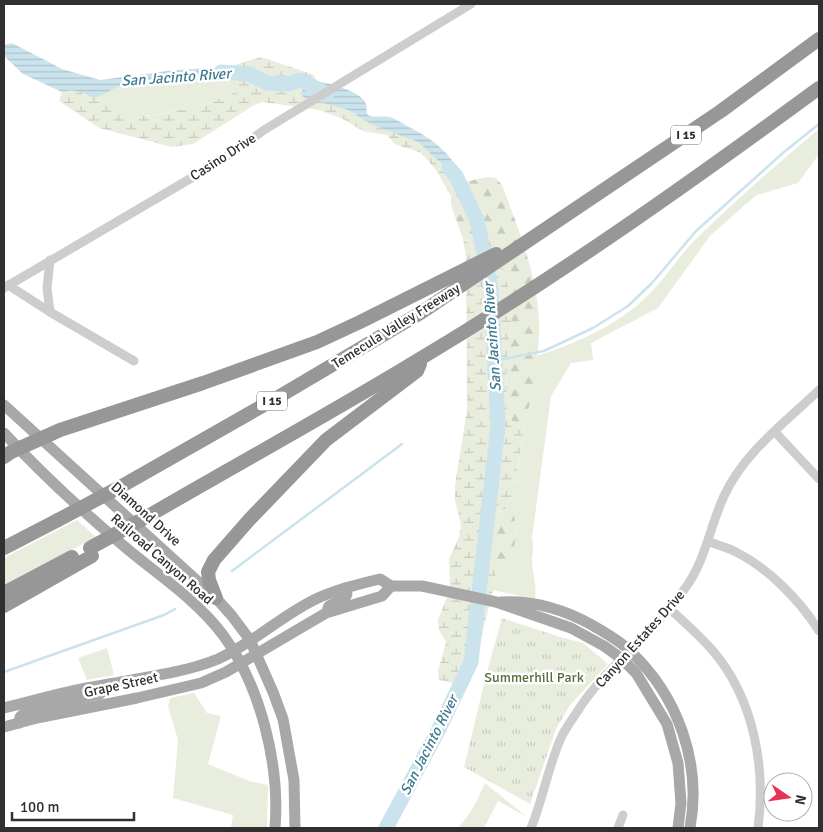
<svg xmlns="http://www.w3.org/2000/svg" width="823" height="832" viewBox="0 0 823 832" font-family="Signika,sans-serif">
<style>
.grass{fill:#e8edde}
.forest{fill:url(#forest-firs)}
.wetland{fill:url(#wetland-marsh)}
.park{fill:url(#park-tufts)}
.water{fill:url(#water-rules)}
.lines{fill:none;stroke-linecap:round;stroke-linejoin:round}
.stream{stroke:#cbe3ec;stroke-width:2.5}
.river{stroke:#cbe3ec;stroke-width:15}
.minor{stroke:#cdcdcd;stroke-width:9}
.major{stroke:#a8a8a8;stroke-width:11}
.highway{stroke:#979797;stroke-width:14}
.highway-bridge{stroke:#979797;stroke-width:14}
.labels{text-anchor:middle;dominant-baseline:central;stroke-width:5;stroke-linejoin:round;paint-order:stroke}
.shield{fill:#fff;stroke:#6e6e6e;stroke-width:1}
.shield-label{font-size:12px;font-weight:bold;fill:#303030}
.street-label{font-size:14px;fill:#303030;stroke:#fff}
.park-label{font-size:14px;fill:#596c3d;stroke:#fff}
.water-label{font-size:15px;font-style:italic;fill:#3e7c92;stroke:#fff}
</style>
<defs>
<pattern id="forest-firs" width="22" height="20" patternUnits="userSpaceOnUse" patternTransform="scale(1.25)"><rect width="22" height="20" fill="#e8edde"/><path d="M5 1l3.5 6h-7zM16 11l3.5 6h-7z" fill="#c7ccbf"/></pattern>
<pattern id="wetland-marsh" width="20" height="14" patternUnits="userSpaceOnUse" patternTransform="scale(1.25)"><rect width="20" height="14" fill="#e8edde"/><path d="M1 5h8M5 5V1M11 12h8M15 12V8" fill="none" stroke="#c7ccbf"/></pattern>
<pattern id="park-tufts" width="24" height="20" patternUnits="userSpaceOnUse" patternTransform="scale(1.25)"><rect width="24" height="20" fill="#e8edde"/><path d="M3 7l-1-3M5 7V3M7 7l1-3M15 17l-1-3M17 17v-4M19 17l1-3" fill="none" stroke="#c7ccbf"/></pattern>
<pattern id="water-rules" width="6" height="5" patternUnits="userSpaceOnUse" patternTransform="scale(1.25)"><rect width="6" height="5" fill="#cbe3ec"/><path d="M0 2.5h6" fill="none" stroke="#afc3cb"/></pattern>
</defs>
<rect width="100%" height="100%" fill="#fff"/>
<!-- grass -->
<g class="grass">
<path d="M227,75L241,77L233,93L227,97C205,103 134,125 114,114C109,111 103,101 99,96L116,87L130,85L140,86L179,80Z"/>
<path d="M819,129V154L798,183L757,195L747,203L710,236L658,308L591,343L593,360L571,363L551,396L532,538C534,546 533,550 532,558C532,572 537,585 535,599L493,590L496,578L513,552L516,537L513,497L537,356C580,342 625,322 655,288C670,272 681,253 697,238C736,200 777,164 819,129Z"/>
<path d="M77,520L96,537L4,586V558Z"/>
<path d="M107,648L114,675L87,680L78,658Z"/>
<path d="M194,693L207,713L221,716L208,764L249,781L268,785L267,828H231L233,815L173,798L178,740L168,706L170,698Z"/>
<path d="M485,783L527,817L498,801L484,828H458C471,814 477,801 485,783Z"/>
</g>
<!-- forest -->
<g class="forest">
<path d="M487,177L496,178L502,185C518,228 537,274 539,321C540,358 531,395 524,431L509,418L506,405L507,352L512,324L483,246L471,245L463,239L451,205V196L456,184Z"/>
<path d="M513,497L516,537L513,552L496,578L494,567L478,540L480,529L502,509Z"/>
</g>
<!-- wetland -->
<g class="wetland">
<path d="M261,57L314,75L316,81L308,85L319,101L348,110L360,117L418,142L445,167L453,178L456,184L451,196L436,170L425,157L421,153L395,144L387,135L363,131L343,119L319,110L263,102L254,105L193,144L172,147L99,128L59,101L62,92L71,89L79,90L84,95L99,96L108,104L114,114C151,122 192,106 227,97L233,93L242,75L241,70L225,68Z"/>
<path d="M463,239L471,245L483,246L497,254L503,269L509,291L512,324L507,352L506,405L509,418L524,431L513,497L502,509L480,529L478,540L494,567L496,578L473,671C464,689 456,683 439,680L438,671L446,642L439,630L438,620L447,597L450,585L449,559L459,537L461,525L455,500V485L467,410L466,258Z"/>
</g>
<!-- park -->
<path class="park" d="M502,618L557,636L583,643L608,664L570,705L556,729L530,804L464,767L487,672Z"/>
<!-- water -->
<g class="water">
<path d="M12,43L62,69L100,80L175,70L209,68L241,70V77C210,70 172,83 140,86C131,85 121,84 113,89C109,91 104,95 99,96C83,99 82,86 62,92L23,74L4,56V45Z"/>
<path d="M316,81C328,83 362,91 366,104C367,108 366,111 368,115C375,119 382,115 390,117C396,119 402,123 407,126C431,138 456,155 462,182L456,184L453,178L445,167L418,142L371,124L348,110L305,98L301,95L303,89Z"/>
</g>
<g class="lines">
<!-- stream -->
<g class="stream">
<path d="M494,361L544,351L593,328L628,306L652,283L696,231L784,152L819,124"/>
<path d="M232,571L402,444"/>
<path d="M4,672L164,615L175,609"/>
</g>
<!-- river -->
<g class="river">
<path d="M221,72L249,74L267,83L287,84L301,80L327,94"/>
<path d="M386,828L438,731L471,662L498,426L491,289L477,220L456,176L449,168"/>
</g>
<!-- minor -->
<g class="minor">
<path d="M50,260L47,288L50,312"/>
<path d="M8,285L50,312L134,361"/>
<path d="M4,288L205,170L241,147L264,130L471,4"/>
<path d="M775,432L819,479"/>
<path d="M708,541C716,545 726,547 734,551C767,567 800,600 819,631"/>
<path d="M669,608C684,622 700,636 713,651C754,699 766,768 758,828"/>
<path d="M531,828C543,799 548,767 561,738C565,729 571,721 577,712C606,666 655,632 686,587C706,559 710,526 724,496C744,452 785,423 819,390"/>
<path d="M618,828L623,815"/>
</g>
<!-- major -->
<g class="major">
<path d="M4,405L216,598L232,616L250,640L273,692L283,719L294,780L295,828"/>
<path d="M4,433C41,473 82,511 125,547C158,575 197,600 223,635C261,687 280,765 275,828"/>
<path d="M501,602C534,600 563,609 592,625C605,633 619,640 630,651C678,696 702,763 690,828"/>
<path d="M328,608L329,606L345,598L347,594L345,588"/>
<path d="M4,708C33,701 63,692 92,687C132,679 182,674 218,659C254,643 283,614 318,598C338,589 359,584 380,579L391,586H422L496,602L571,628L604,646L622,659L636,673L667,724L678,763L681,803L678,828"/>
<path d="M19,723L20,717L27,711L95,695L100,694L109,684"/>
<path d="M4,727L37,718L137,698L201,683L226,672L326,613L382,596L391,586"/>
</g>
<!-- highway -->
<g class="highway">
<path d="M4,457L11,452L60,430L203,383L317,342L360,322L496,254"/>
<path d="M120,487L280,396L422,312L721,111L819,39"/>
<path d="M150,515C241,462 333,412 423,357C560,275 691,182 819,88"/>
<path d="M4,548L58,520"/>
<path d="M4,593L72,557"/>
<path d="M216,598L209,580L208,572L214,560L249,520L326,440L417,371L420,364"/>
<path d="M4,606L92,556"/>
</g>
<!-- highway-bridge -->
<g class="highway-bridge">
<path d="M58,520L120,487"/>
<path d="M90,548L150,515"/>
</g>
</g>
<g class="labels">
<!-- shield labels -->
<g class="shield">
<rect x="671" y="125.5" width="30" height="19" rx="4"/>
<rect x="257" y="391.5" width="30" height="19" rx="4"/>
</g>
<g class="shield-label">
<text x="686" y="135">I 15</text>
<text x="272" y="401">I 15</text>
</g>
<!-- street labels -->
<g class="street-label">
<text transform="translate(223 157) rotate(-33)">Casino Drive</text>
<text transform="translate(396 326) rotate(-32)">Temecula Valley Freeway</text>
<text transform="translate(146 514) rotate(42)">Diamond Drive</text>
<text transform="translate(162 559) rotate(41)">Railroad Canyon Road</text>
<text transform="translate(640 639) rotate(-48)">Canyon Estates Drive</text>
<text transform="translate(121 685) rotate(-12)">Grape Street</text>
</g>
<!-- park labels -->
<g class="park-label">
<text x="534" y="677">Summerhill Park</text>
</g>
<!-- water labels -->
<g class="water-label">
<text transform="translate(176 77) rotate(-4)">San Jacinto River</text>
<text transform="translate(492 337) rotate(-94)">San Jacinto River</text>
<text transform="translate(429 745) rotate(-63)">San Jacinto River</text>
</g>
</g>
<!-- border -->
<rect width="823" height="832" fill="none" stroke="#303030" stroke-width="10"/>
<!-- north arrow -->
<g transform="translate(788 797) rotate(103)"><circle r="24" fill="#ffffff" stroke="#acacac"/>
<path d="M0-4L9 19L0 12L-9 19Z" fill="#e43558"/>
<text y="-8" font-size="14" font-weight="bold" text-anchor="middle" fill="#303030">N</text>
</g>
<!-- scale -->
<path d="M12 812v8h122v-8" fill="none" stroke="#303030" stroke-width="2.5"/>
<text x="20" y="812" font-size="15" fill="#303030" stroke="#ffffff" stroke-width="4" paint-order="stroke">100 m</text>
</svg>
